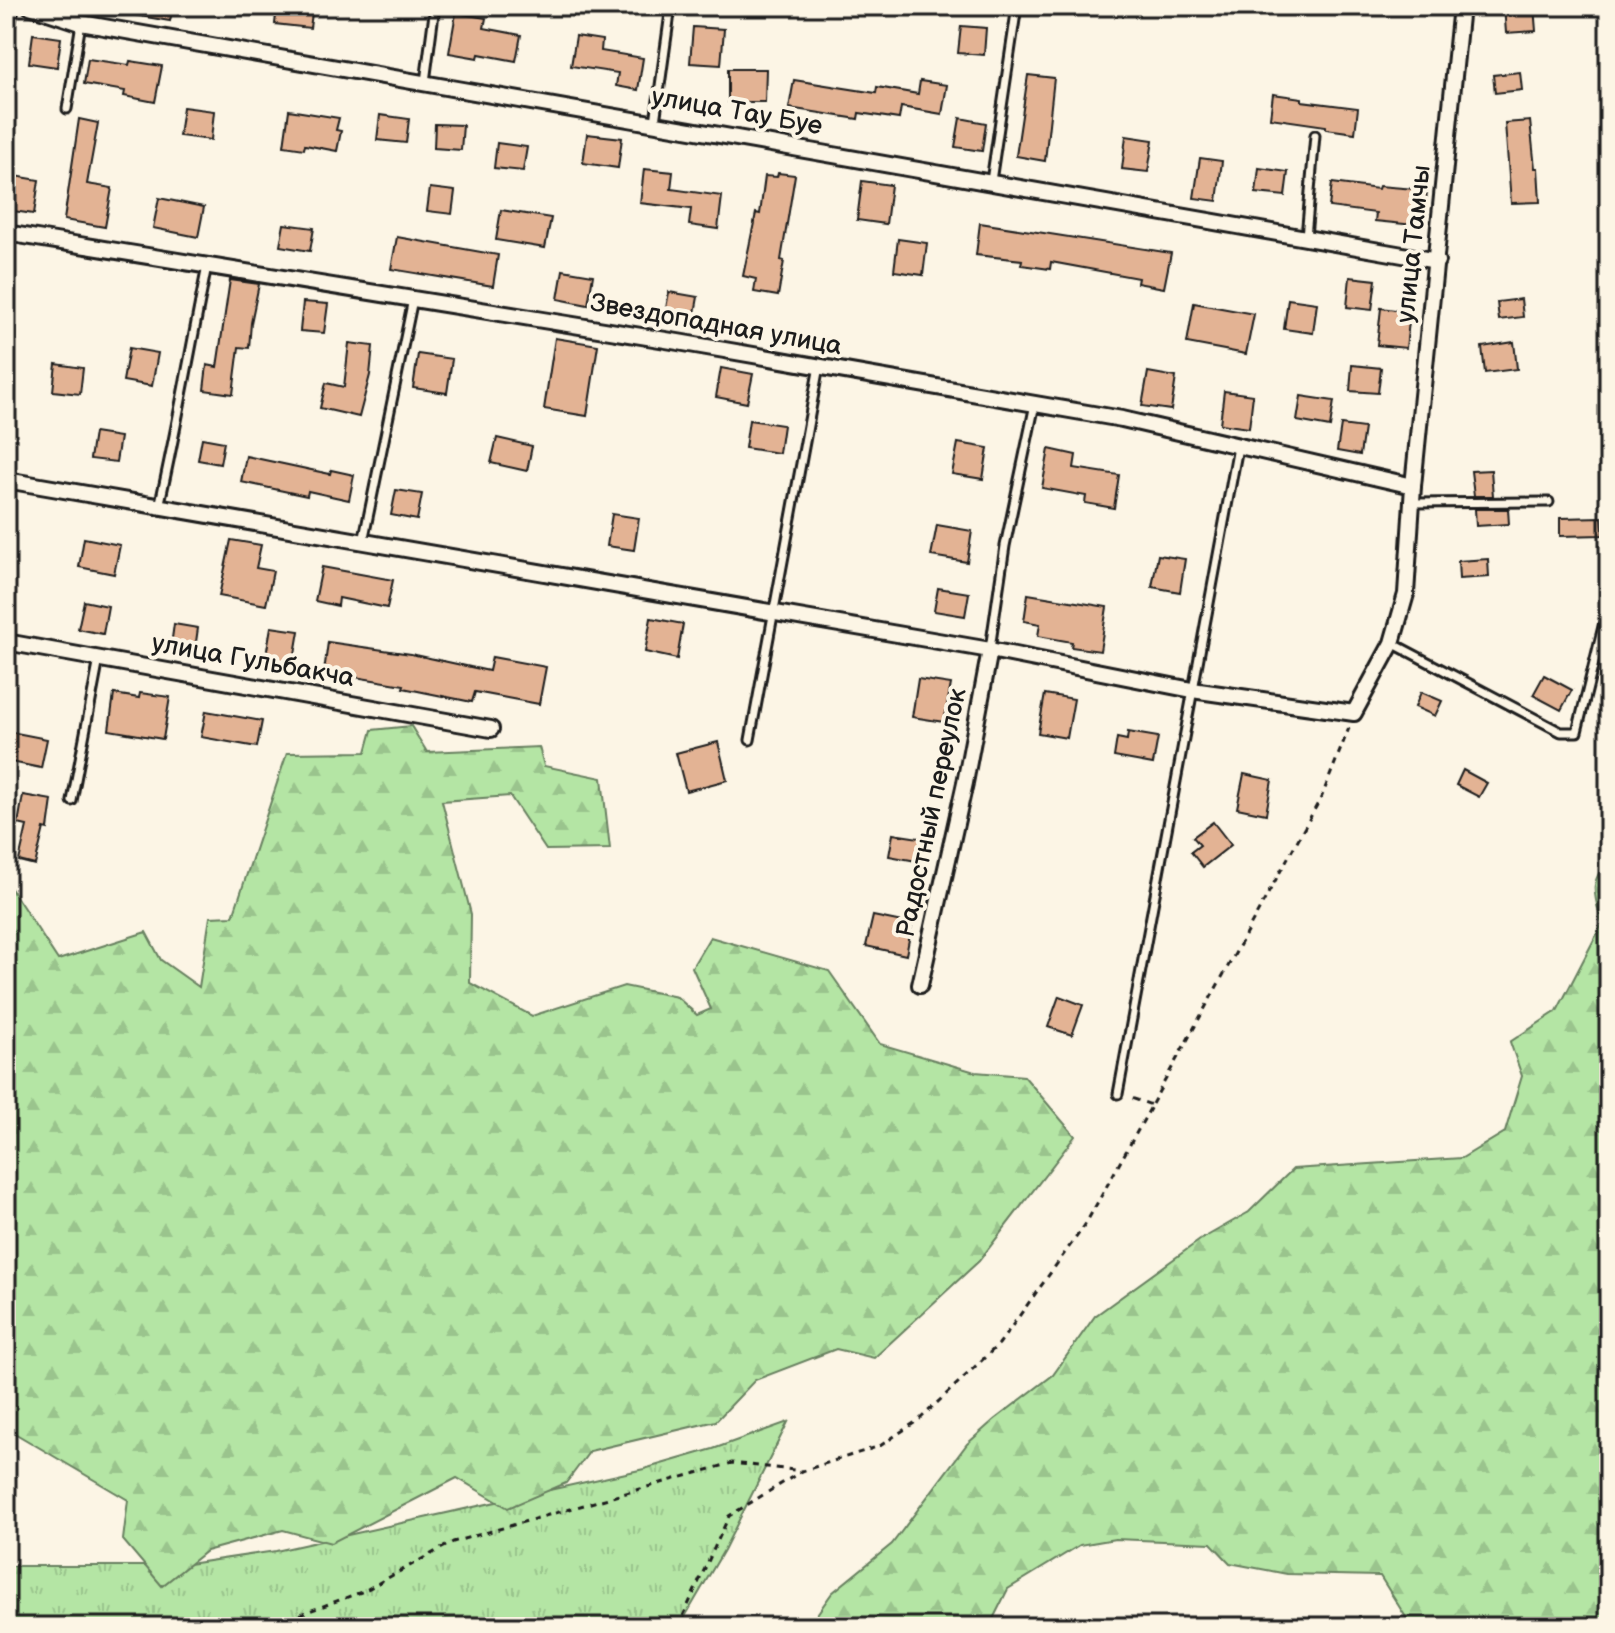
<svg xmlns="http://www.w3.org/2000/svg" width="1615" height="1633" viewBox="0 0 1615 1633" font-family="'Balsamiq Sans',sans-serif">
<style>
.grass{fill:url(#grass-tufts);stroke:#688060;stroke-width:2}
.forest{fill:url(#forest-firs);stroke:#688060;stroke-width:2}
.building{fill:#e3b394;stroke:#1c1c1c;stroke-width:2}
.lines{fill:none;stroke-linecap:round;stroke-linejoin:round}
.lane-casing{stroke:#1c1c1c;stroke-width:13}
.street-casing{stroke:#1c1c1c;stroke-width:20}
.path{stroke:#1c1c1c;stroke-width:3;stroke-dasharray:6 6;stroke-linecap:butt}
.lane{stroke:#fcf5e5;stroke-width:7}
.street{stroke:#fcf5e5;stroke-width:14}
.labels{text-anchor:middle;dominant-baseline:central;stroke-width:8;stroke-linejoin:round;paint-order:stroke}
.street-label{font-size:26px;fill:#1c1c1c;stroke:#fcf5e5}
</style>
<defs>
<pattern id="grass-tufts" width="24" height="20" patternUnits="userSpaceOnUse" patternTransform="scale(2)"><rect width="24" height="20" fill="#b4e5a4"/><path d="M3 7l-1-3M5 7V3M7 7l1-3M15 17l-1-3M17 17v-4M19 17l1-3" fill="none" stroke="#9ac48d"/></pattern>
<pattern id="forest-firs" width="22" height="20" patternUnits="userSpaceOnUse" patternTransform="scale(2)"><rect width="22" height="20" fill="#b4e5a4"/><path d="M5 1l3.5 6h-7zM16 11l3.5 6h-7z" fill="#9ac48d"/></pattern>
</defs>
<rect width="100%" height="100%" fill="#fcf5e5"/>
<filter id="ink" filterUnits="userSpaceOnUse"><feTurbulence type="fractalNoise" baseFrequency=".0125" numOctaves="2"/><feDisplacementMap in="SourceGraphic" scale="16" xChannelSelector="R" yChannelSelector="G"/><feConvolveMatrix kernelMatrix="1 2 1 2 8 2 1 2 1" color-interpolation-filters="sRGB"/></filter>
<g filter="url(#ink)">
<!-- grass -->
<path class="grass" d="M788,1422L724,1550L679,1627H6V1566H175L276,1551L644,1469L713,1449Z"/>
<!-- forest -->
<g class="forest">
<path d="M411,726L427,752L539,747L544,766L602,778L610,849L546,850L510,796L442,801L471,914L470,983L532,1016L624,986L677,997L697,1015L711,1009L692,967L710,937L829,971L880,1044L975,1072L1024,1076L1075,1136L979,1261L874,1358L836,1349L755,1380L716,1421L590,1451L566,1483L508,1508L457,1478L331,1543L283,1530L206,1551L162,1586L123,1540L128,1500L6,1428V881L58,960L146,932L161,960L199,987L210,917L233,916L287,753L366,752L372,730Z"/>
<path d="M1609,862V1627H1412L1380,1576L1287,1574L1230,1563L1211,1543L1115,1539L1080,1545L1008,1589L989,1627H808L832,1593L892,1544L967,1444L994,1420L1053,1375L1095,1316L1200,1240L1249,1212L1293,1169L1462,1158L1505,1132L1522,1076L1510,1042L1557,1011L1602,924C1596,899 1586,881 1609,862Z"/>
</g>
<!-- building -->
<g class="building">
<path d="M129,6H173L170,21L128,14Z"/>
<path d="M277,6H313L310,28L275,24Z"/>
<path d="M1504,6H1534L1536,31L1506,33Z"/>
<path d="M456,13L486,18L484,28L521,35L516,61L479,54L478,58L449,53Z"/>
<path d="M961,26L986,28L984,55L958,53Z"/>
<path d="M693,27L724,29L721,65L690,63Z"/>
<path d="M33,34L61,38L57,67L29,63Z"/>
<path d="M576,36L602,40L601,51L643,58L638,90L616,86L618,73L571,66Z"/>
<path d="M88,59L129,65L130,61L162,66L155,102L124,96L125,91L84,84Z"/>
<path d="M728,69H766L765,102H728Z"/>
<path d="M1520,72L1522,90L1495,93L1493,75Z"/>
<path d="M1028,75L1054,78L1045,161L1016,156Z"/>
<path d="M794,80L876,93L877,87L918,94L920,81L947,85L942,114L901,107L899,119L859,113L858,119L789,108Z"/>
<path d="M1273,94L1302,98V101L1358,108L1355,133L1326,129V126L1270,118Z"/>
<path d="M183,107L214,111L211,140L179,136Z"/>
<path d="M289,110L339,118L336,130L341,131L337,151L305,145L304,149L284,146Z"/>
<path d="M380,115L409,119L406,143L377,140Z"/>
<path d="M960,118L986,123L982,151L955,147Z"/>
<path d="M79,119L98,123L87,184L112,188L105,227L64,220Z"/>
<path d="M1530,121L1535,168H1538L1540,202L1511,203L1505,123Z"/>
<path d="M435,124L463,125L461,150L434,148Z"/>
<path d="M587,134L622,138L618,168L583,163Z"/>
<path d="M1126,136L1153,140L1148,172L1122,169Z"/>
<path d="M497,143L527,147L523,171L494,168Z"/>
<path d="M1200,158L1222,161L1217,201L1194,198Z"/>
<path d="M1259,168L1288,172L1285,196L1256,193Z"/>
<path d="M644,169L673,172L671,189L722,196L718,229L689,225L691,209L640,203Z"/>
<path d="M778,173L795,175L781,260L784,261L778,296L754,292L756,279L743,276L756,213L760,214L765,176L777,177Z"/>
<path d="M9,175L39,180L34,214L6,210Z"/>
<path d="M862,181L891,185L886,224L857,220Z"/>
<path d="M1332,183L1378,189L1379,186L1427,190L1424,226L1375,221L1376,213L1329,207Z"/>
<path d="M430,188L455,191L452,214L427,211Z"/>
<path d="M159,198L204,207L198,237L153,228Z"/>
<path d="M501,210L551,218L545,248L496,240Z"/>
<path d="M980,223L1171,253L1164,288L1137,283L1138,278L1051,262L1050,269L1021,265L1022,260L976,255Z"/>
<path d="M284,224L314,228L310,251L280,246Z"/>
<path d="M397,237L498,255L493,286L391,269Z"/>
<path d="M898,239L927,243L923,275L894,271Z"/>
<path d="M563,270L593,275L588,305L558,299Z"/>
<path d="M1350,277L1376,280L1372,310L1347,307Z"/>
<path d="M230,280L259,284L251,323L249,348L239,347L233,394L204,390L207,365L217,367Z"/>
<path d="M669,292L698,297L693,324L664,319Z"/>
<path d="M1288,299L1317,303L1313,333L1284,329Z"/>
<path d="M1521,299L1523,317L1499,320L1497,302Z"/>
<path d="M303,302L328,304L324,333L300,331Z"/>
<path d="M1194,303L1254,314L1246,354L1187,343Z"/>
<path d="M1381,308L1410,312L1406,348L1377,345Z"/>
<path d="M555,338L598,345L587,416L544,409Z"/>
<path d="M1514,342L1517,369L1485,373L1482,347Z"/>
<path d="M349,343L373,346L370,375L359,417L320,408L326,383L344,387Z"/>
<path d="M129,348L158,353L152,386L123,381Z"/>
<path d="M418,354L452,359L447,393L413,388Z"/>
<path d="M56,364L83,368L80,394L53,391Z"/>
<path d="M1352,365L1381,368L1378,393L1350,391Z"/>
<path d="M721,368L753,374L747,403L716,397Z"/>
<path d="M1148,372L1176,377L1171,410L1142,406Z"/>
<path d="M1224,391L1253,395L1249,428L1220,424Z"/>
<path d="M1301,396L1334,401L1330,427L1297,421Z"/>
<path d="M749,420L783,425L779,453L745,448Z"/>
<path d="M1341,425L1364,428L1360,455L1337,451Z"/>
<path d="M94,433L120,437L116,462L90,459Z"/>
<path d="M202,438L224,442L220,464L198,460Z"/>
<path d="M497,438L532,446L527,471L491,463Z"/>
<path d="M958,443L988,448L983,479L952,474Z"/>
<path d="M1049,449L1076,455L1074,468L1119,475L1114,508L1085,503L1086,496L1042,488Z"/>
<path d="M246,456L330,474L331,470L354,475L349,500L308,491L307,496L241,482Z"/>
<path d="M1491,470L1493,496H1474L1471,471Z"/>
<path d="M396,490L422,494L417,520L391,515Z"/>
<path d="M1475,509H1508L1509,524L1476,526Z"/>
<path d="M612,514L639,518L634,550L607,546Z"/>
<path d="M1602,517L1603,535L1560,536V518Z"/>
<path d="M937,525L972,531L967,562L931,556Z"/>
<path d="M84,538L120,545L114,574L79,567Z"/>
<path d="M231,540L261,545L256,568L273,571L266,605L219,596Z"/>
<path d="M1158,555L1185,559L1180,592L1152,587Z"/>
<path d="M1488,559L1489,577L1459,579L1458,561Z"/>
<path d="M322,567L393,580L387,608L339,598L338,606L315,601Z"/>
<path d="M938,588L969,593L965,616L934,611Z"/>
<path d="M1028,594L1107,607L1100,651L1071,647L1072,642L1038,636L1040,624L1024,621Z"/>
<path d="M84,601L108,606L103,634L78,629Z"/>
<path d="M651,618L683,624L677,659L645,652Z"/>
<path d="M174,624L198,628L194,656L170,653Z"/>
<path d="M271,627L299,631L293,666L265,661Z"/>
<path d="M328,642L411,654L489,671L492,657L546,667L539,704L475,692L472,702L403,688L404,685L324,672Z"/>
<path d="M1544,675L1572,690L1561,710L1533,695Z"/>
<path d="M918,679L951,684L944,722L912,717Z"/>
<path d="M1421,692L1442,701L1435,716L1415,707Z"/>
<path d="M140,693L170,697L163,739L109,730L114,694L139,698Z"/>
<path d="M1045,694L1074,699L1067,738L1038,733Z"/>
<path d="M206,711L262,721L257,747L201,737Z"/>
<path d="M6,731L47,739L41,768L6,761Z"/>
<path d="M1128,732L1158,737L1153,764L1114,757L1117,738L1127,740Z"/>
<path d="M718,742L727,780L686,791L676,753Z"/>
<path d="M1463,770L1487,783L1479,797L1456,785Z"/>
<path d="M1244,774L1272,780L1266,814L1237,808Z"/>
<path d="M23,795L52,800L48,829L44,828L35,865L19,861L27,826L18,824Z"/>
<path d="M1213,822L1231,845L1203,867L1191,852L1200,845L1193,837Z"/>
<path d="M893,834L926,839L922,862L889,856Z"/>
<path d="M873,916L912,924L906,955L866,946Z"/>
<path d="M1059,996L1083,1005L1072,1035L1048,1027Z"/>
</g>
<g class="lines">
<defs>
<g id="lane">
<path d="M425,82L435,6"/>
<path d="M67,109L81,23"/>
<path d="M655,122L671,6"/>
<path d="M991,181L1017,6"/>
<path d="M1306,237L1315,135"/>
<path d="M1412,503L1549,502"/>
<path d="M159,507C177,427 191,346 207,266"/>
<path d="M363,542L413,299"/>
<path d="M1392,643L1561,732H1577L1609,602"/>
<path d="M990,649L1005,546L1035,404"/>
<path d="M750,740L819,366"/>
<path d="M72,801L99,659"/>
<path d="M1118,1094L1238,447"/>
</g>
<g id="street">
<path d="M30,6L81,23L1437,261"/>
<path d="M6,27L11,6"/>
<path d="M6,233L678,342L1122,419L1413,486"/>
<path d="M6,480L990,650L1192,690L1354,713L1392,643L1406,594L1413,486L1461,6"/>
<path d="M6,642L491,729"/>
<path d="M920,985L965,783L990,650"/>
</g>
</defs>
<!-- lane casing -->
<use href="#lane" class="lane-casing"/>
<!-- street casing -->
<use href="#street" class="street-casing"/>
<!-- path -->
<g class="path">
<path d="M1152,1104L1322,796L1349,728"/>
<path d="M266,1627L364,1591L453,1542L732,1463L802,1471L880,1446L920,1419L999,1344L1085,1225L1152,1105L1131,1098"/>
<path d="M678,1627L729,1516L802,1471"/>
</g>
<!-- lane -->
<use href="#lane" class="lane"/>
<!-- street -->
<use href="#street" class="street"/>
</g>
</g>
<g class="labels">
<!-- street labels -->
<g class="street-label">
<text transform="translate(737 112) rotate(10)">улица Тау Буе</text>
<text transform="translate(1414 244) rotate(-84)">улица Тамчы</text>
<text transform="translate(716 325) rotate(10)">Звездопадная улица</text>
<text transform="translate(253 661) rotate(10)">улица Гульбакча</text>
<text transform="translate(932 813) rotate(-78)">Радостный переулок</text>
</g>
</g>
<!-- margin -->
<rect width="1615" height="1633" fill="none" stroke="#fcf5e5" stroke-width="32"/>
<rect x="16" y="16" width="1583" height="1601" fill="none" stroke="#1c1c1c" stroke-width="3" filter="url(#ink)"/>
</svg>
